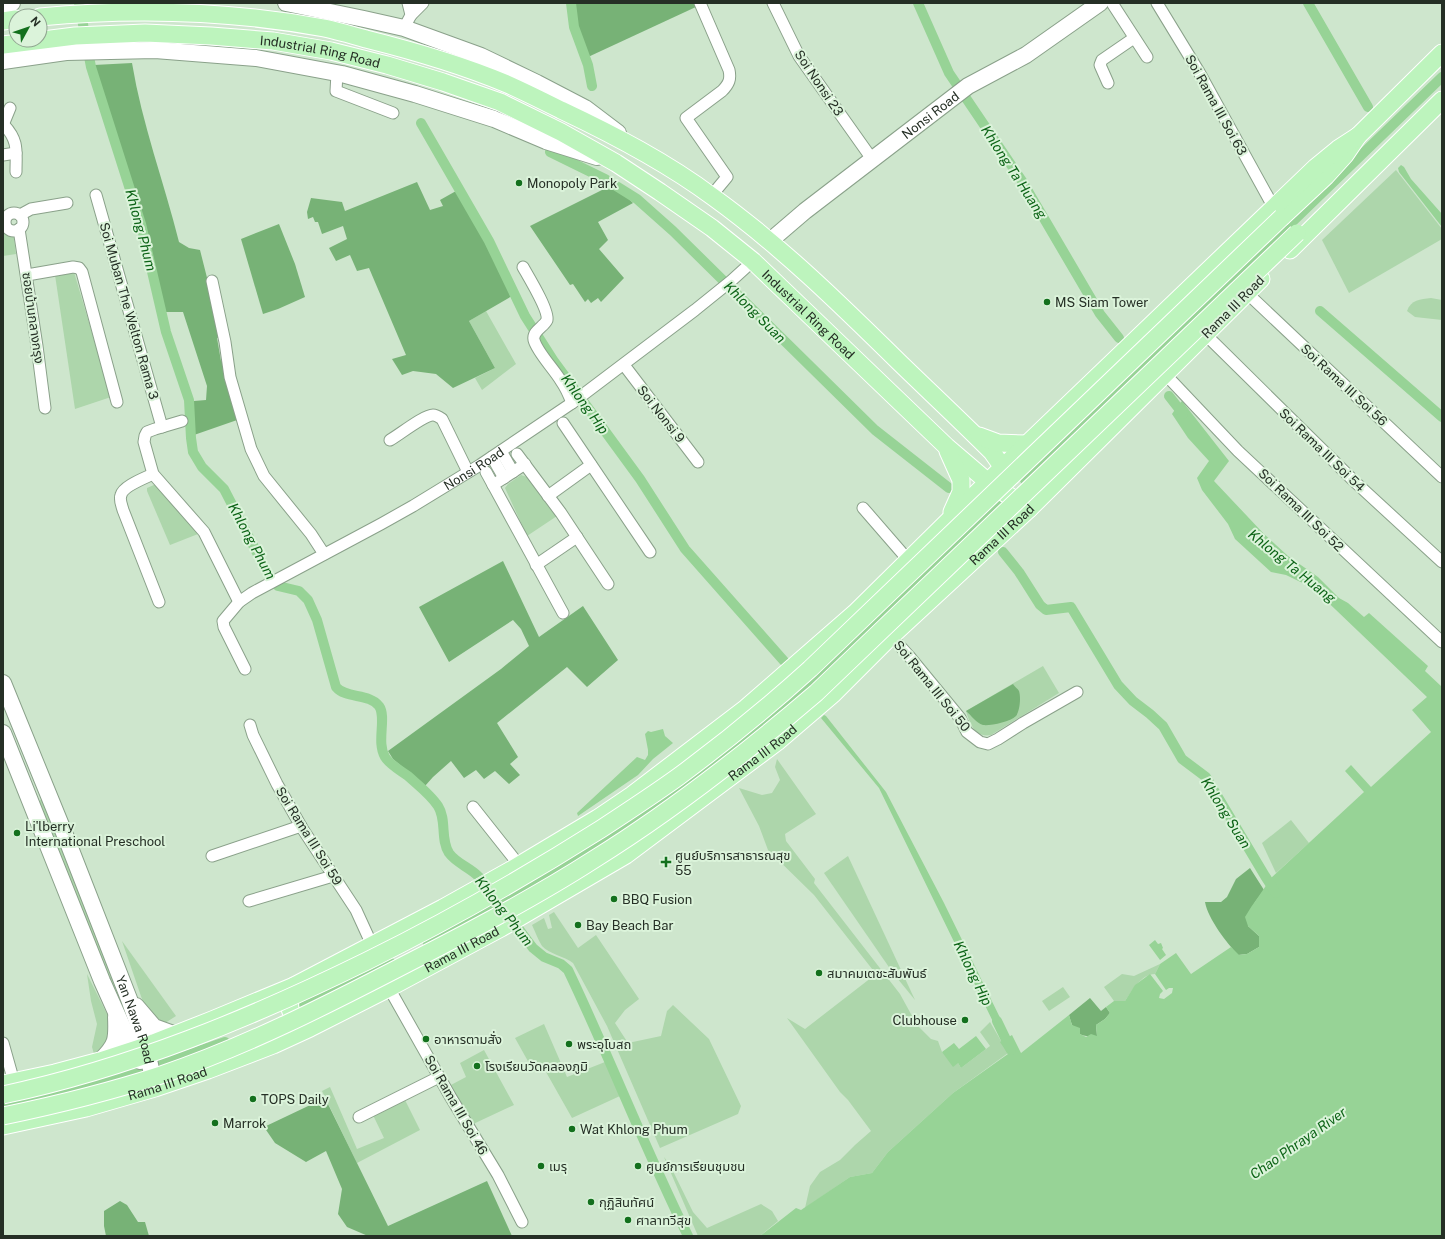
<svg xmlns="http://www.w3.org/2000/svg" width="1445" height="1239" viewBox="0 0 1445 1239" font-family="'Public Sans','Noto Sans Thai',sans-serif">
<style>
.green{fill:#add6ab}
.forest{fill:#77b276}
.water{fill:#97d396}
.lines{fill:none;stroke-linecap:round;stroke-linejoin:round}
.canal{stroke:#97d396;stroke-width:10}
.street-casing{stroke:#8aa18a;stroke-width:13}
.secondary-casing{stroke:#8aa18a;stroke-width:18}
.primary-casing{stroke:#fff;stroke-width:19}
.street{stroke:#fff;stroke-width:11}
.secondary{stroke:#fff;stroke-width:16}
.primary{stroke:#bdf4bd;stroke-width:17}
.primary-bridge-casing{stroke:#fff;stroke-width:19;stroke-linecap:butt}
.primary-bridge{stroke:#bdf4bd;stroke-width:17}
.poi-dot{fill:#13701d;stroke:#dbf3da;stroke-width:1.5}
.labels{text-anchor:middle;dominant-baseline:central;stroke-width:4;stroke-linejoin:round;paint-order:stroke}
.street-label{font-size:13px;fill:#252f25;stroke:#dbf3da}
.poi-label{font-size:13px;fill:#252f25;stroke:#dbf3da;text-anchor:start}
.water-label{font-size:14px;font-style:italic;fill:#0d6417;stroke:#dbf3da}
</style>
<rect width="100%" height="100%" fill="#cee6cd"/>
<!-- green -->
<g class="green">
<path d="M1396,170L1442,229V239L1349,293L1322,240Z"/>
<path d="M3,233H10L14,238L16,254L3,256Z"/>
<path d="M74,272L111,397L75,409L55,275Z"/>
<path d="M1431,298L1442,300V320L1415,317L1407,311C1411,300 1420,299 1431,298Z"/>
<path d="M486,311L516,364L482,390L475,378L495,368L469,321Z"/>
<path d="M521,475L527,477L557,516L527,536L505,488L508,484Z"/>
<path d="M156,484L197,530L198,534L170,545L147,491V488Z"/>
<path d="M1043,666L1059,693L991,735C975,738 970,724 966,711Z"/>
<path d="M777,759L816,814L785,834L786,841L815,879L814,883L900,994L917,1025L931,1039L938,1041L942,1052L958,1063L961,1068L990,1046L980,1032L990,1022L1008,1053L953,1093L888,1152L872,1173L850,1177L805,1208L810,1186L820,1172L840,1160L855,1145L871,1131L848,1100L840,1092L787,1018L805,1029L876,974L814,895L768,850L759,826L739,788L762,795L772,793L780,780L775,767Z"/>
<path d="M40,800H44L66,861L126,1009L123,1010L39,804Z"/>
<path d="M1291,820L1309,843L1276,873L1262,843Z"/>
<path d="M848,856L915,1000L893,973L824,873Z"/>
<path d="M554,912L578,948L596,935L639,999L625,1010L615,1023L628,1043L661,1036L667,1011L673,1005L709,1039L741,1106L738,1114L660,1148L607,1026L573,963C564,956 549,954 542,946C538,940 535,931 532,925L544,918L548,929L552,928L549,915Z"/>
<path d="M122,941L176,1016L162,1025L144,1005Z"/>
<path d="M1160,964L1155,974C1141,974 1132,991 1125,1001H1114L1104,987L1122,974L1134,976Z"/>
<path d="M87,974L108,1016L111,1033L104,1050L94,1054L92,1047L97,1024L91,1001Z"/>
<path d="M1063,987L1070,997L1049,1011L1042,1001Z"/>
<path d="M544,1024L567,1077L605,1062L620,1096L572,1118L546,1072H534L515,1038Z"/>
<path d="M484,1050L514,1105L471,1125L449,1086L466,1077L460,1063Z"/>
<path d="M330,1087L357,1149L384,1138L373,1115L404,1098L420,1130L357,1163L322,1091Z"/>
<path d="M664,1157L670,1165L693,1212L707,1228L761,1204L772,1211L778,1221L760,1236H698Z"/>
</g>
<!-- forest -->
<g class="forest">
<path d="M573,3H696L698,6L588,57L578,31Z"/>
<path d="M132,63C142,124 164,182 179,242L189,248L200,250L222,337L217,338L221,361L226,364L240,419L194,435V401L206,400L207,386L183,312H165L150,252L145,224L120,153L94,65Z"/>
<path d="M417,182L430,210L443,206L440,200L456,191L485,240L512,296L469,321L495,368L453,388L436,374L413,371L402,375L392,359L406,355L369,268L357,271L350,255L336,261L329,248L347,239L343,226L322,234L318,222H315L313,217L308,219L307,212L311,198L342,202L345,211Z"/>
<path d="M608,187L626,196L633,203L598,222L608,240L599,249L624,278L601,302L598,298L591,303L588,299L585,302L573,284L570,285L530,226Z"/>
<path d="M279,224L295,264L305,297L278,309L263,314L241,239Z"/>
<path d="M503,561L539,637L583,606L618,660L587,687L567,667L497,723L518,757L510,764L520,775L509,784L495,771L484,779L476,770L464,778L451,761L433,777L425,786L393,759L388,751L501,669L529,646L521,629L513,620L449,662L419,607Z"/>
<path d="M1013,684C1014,686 1018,689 1019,691C1021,697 1020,711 1016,716C1010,722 990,726 983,725C976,723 971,715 966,711Z"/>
<path d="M1250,868L1264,890L1255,902L1248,926L1259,936V947L1247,954L1238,955C1227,943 1208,919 1205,902H1221L1227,897L1236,879Z"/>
<path d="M1090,998L1101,1011L1106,1007L1110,1013L1105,1019L1096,1025L1097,1036C1079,1038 1073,1032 1069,1015Z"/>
<path d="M325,1098L388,1226L487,1181L512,1236H368L347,1227L338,1214L342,1189L326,1151L306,1162L275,1143L264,1127Z"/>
<path d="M120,1201L127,1205L138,1222H145L149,1236H106L104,1226V1211Z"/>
</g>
<!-- water -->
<g class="water">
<path d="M1401,165L1404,167L1411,179L1442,214V227L1399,172L1398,168Z"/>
<path d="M1182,401L1229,461L1214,481L1264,534L1288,556L1318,577L1339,598L1348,603L1364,617L1369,613L1428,666L1425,671L1442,687V1236H760L796,1208L801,1210L850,1177L872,1173L888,1152L953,1093L1008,1054L1000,1042L1012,1035L1021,1053L1069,1015L1072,1025L1080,1028V1034L1086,1037L1091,1034L1097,1036L1096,1025L1105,1019L1110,1013L1106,1007L1114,1001H1125L1135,985L1150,974L1163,991L1160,994L1159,998L1164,999L1172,993L1173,988H1169L1166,990L1155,974L1160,964L1176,953L1191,974L1231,947L1239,955L1247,954L1259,947V936L1248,926L1245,917C1253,903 1263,891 1271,878L1364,792L1345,771L1351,765L1371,787L1431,732L1412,710L1427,697L1313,588L1286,575L1271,572L1235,539L1228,524L1202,490L1197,478L1209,461L1188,438L1172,414L1176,408L1173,405L1176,402L1179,404Z"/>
<path d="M824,715L826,716L886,792L944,903L1006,1030L999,1034L879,788L821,718Z"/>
<path d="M663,729L665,736L673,743L653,759L638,775L578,816L577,813L637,757L645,760L648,755V750L645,734L648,731L651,732Z"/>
<path d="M1155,940L1158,944L1161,943L1163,948L1162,949L1166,955L1160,960L1149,945Z"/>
<path d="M976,1036L986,1049L961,1068L958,1063L953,1067L942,1052L954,1043L959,1049Z"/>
</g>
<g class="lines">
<!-- canal -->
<g class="canal">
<path d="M79,3L91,67L141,224L166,332L189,400L191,438L193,452L202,467L224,489L271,580L278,586L299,591L308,600L317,620L336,687C346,699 369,693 379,706C387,717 376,742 385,757C390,765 400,770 408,776C418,785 431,795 438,806C447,820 440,839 449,853C456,863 469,867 478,876C484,881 488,888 493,895C507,912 520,931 533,948L544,957L561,964L568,970C610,1058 645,1149 688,1236"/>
<path d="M571,3L574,27L588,65L592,86"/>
<path d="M918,3L949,73L1022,181L1100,314L1119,338"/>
<path d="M1308,3L1368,107"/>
<path d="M421,123L489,241L525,316L553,360L640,479L685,549L784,661"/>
<path d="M550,152L605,179L637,199L673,231L875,430L949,488"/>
<path d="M1320,311L1442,417"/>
<path d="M1169,396L1183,414"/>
<path d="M1025,480L1442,77"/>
<path d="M1003,552L1019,572L1040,605L1046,610L1071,607L1118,685L1133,701L1150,714L1163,726L1182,759L1206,777L1265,876L1276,893"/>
<path d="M428,943L500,904L605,843L695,779L785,707L821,675L1000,505"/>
<path d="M287,1015L391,963"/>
<path d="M997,1021L1011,1050"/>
<path d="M3,1106L63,1094L132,1074L225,1042"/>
</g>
<defs>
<g id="street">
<path d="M700,3L729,70C731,79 729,84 722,91L686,118L727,177L712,195"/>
<path d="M773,3L799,56L872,159"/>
<path d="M1112,3L1147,57"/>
<path d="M1157,3L1199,72L1274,208"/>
<path d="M411,15L423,3"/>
<path d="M404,28L411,15L408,3"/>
<path d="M337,73L336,91L393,113"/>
<path d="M1108,83L1100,65L1102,60L1134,38"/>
<path d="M3,125L10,108"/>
<path d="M4,125C19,141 16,151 16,172"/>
<path d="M3,155L16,153"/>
<path d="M96,195L162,427"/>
<circle cx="14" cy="222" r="9"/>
<path d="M20,215L31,209L67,203"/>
<path d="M19,229L37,346L45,408"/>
<path d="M523,267C528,276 549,310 547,320C544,327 532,331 534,340C537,352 554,369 561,381C566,388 569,395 572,403"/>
<path d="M27,275L73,267L79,268L82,272L117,402"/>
<path d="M212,281L225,342L230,377L251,449L264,476L311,534L324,554"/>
<path d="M1247,293L1442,477"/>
<path d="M1205,334L1354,481L1442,562"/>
<path d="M624,365L698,462"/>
<path d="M1165,374L1238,451L1442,642"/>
<path d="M182,421L155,429L147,432L145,436L144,442L153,474L204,532L239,602"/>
<path d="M563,423L650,552"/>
<path d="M390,440C399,435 424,415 433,415C436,415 439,417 442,419L468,472"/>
<path d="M501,451L513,472"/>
<path d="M517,454L561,513L608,584"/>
<path d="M492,457L504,478"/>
<path d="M486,472L563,613"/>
<path d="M153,474C145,478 123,486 121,495C119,500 122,506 123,510L159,602"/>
<path d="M493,485L525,464"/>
<path d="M548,496L591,465"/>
<path d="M863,508L909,561"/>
<path d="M536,565L577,537"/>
<path d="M891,636L909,656L960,718L967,732L980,742L988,744L998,739L1023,723L1077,692"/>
<path id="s1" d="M245,669L224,627L223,621L239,602L252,593L381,524L413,506L480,465L572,403L695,310L731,281L753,261"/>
<path d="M250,725L253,735L277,784L302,828L356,910L372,945"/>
<path d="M473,807L519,865"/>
<path d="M212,856L301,826"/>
<path d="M249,901L333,876"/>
<path d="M389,988L450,1096L498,1175L522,1222"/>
<path d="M3,1043L14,1082"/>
<path d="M359,1117L439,1077"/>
</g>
<g id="secondary">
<path d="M286,3L364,19L404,28L481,56L537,83L585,108L618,133"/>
<path d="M3,4L12,3"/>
<path d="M3,61L66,52L155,50L256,58L342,74L415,94L494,119L546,141L597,157"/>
<path id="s2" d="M770,241L805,211L968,86L1026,55L1100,3"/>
<path id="s3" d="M3,683L67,840L129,999L146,1046L155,1088"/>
<path d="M3,733L102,981L133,1050L140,1061"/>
<path d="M136,1006L154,1027L176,1035"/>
<path d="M100,1061C117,1045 117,1039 116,1017"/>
</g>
<g id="primary">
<path d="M40,17C134,8 231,11 324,28C338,31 352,35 366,39C414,51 462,65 507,84C525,92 543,101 561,110C614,135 666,162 713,197C781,246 841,305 901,364C931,393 962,422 992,452L1009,476"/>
<path d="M3,21L16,19"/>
<path id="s4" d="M3,45L75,36L145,33L211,36L273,41L331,51L387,65L443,82L500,102L561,132L616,163L660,192L712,228L753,261L947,447L988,482L1029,509"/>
<path d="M1282,217L1326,176L1345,155L1358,136L1442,53"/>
<path d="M1290,250L1442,100"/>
<path d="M979,436L998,443L1026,444"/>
<path d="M948,451L961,480V492L952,512"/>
<path d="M294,986C286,1007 288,1016 308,1027"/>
<path d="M3,1084L55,1073L100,1061L146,1046L212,1020L294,986L443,908L511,870L598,818L632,795L746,708L855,613L1003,467L1316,167L1338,149L1358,136"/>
<path id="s5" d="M3,1126L86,1108L155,1088L208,1070L273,1045L310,1028L389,988L501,928L626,855L777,742L833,694L886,641L1029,509L1261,279"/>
</g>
</defs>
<!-- street casing -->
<use href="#street" class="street-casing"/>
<!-- secondary casing -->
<use href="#secondary" class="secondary-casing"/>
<!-- primary casing -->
<use href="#primary" class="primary-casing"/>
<!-- street -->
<use href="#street" class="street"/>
<!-- secondary -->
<use href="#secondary" class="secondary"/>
<!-- primary -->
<use href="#primary" class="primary"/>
<defs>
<g id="primary-bridge">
<path d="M3,1095C130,1068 251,1018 367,961C448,921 525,877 601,829C627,812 653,795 678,777C724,743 768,707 810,669L1282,217"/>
<path d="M3,1116C56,1105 109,1092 161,1075C247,1046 329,1004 410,962C473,930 534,898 593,860C672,811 746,753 816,693L1297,233"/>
</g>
</defs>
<!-- primary-bridge casing -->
<use href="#primary-bridge" class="primary-bridge-casing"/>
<!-- primary-bridge -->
<use href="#primary-bridge" class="primary-bridge"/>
</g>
<!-- markers -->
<g class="poi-dot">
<circle cx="519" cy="183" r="4"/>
<circle cx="1047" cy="302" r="4"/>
<circle cx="17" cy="833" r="4"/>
<path d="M664 856h4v4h4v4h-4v4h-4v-4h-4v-4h4z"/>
<circle cx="614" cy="899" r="4"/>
<circle cx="578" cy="925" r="4"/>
<circle cx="819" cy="973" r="4"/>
<circle cx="965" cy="1020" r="4"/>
<circle cx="426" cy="1039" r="4"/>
<circle cx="569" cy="1044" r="4"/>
<circle cx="477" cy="1066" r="4"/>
<circle cx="253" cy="1099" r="4"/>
<circle cx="215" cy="1123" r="4"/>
<circle cx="572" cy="1129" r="4"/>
<circle cx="541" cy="1166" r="4"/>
<circle cx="638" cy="1166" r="4"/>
<circle cx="591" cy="1202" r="4"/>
<circle cx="628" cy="1220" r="4"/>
</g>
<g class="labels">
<!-- street labels -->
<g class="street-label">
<text stroke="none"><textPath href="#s4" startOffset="319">Industrial Ring Road</textPath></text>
<text transform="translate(819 83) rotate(56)">Soi Nonsi 23</text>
<text transform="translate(1216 105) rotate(61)">Soi Rama III Soi 63</text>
<text stroke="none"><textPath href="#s2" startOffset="204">Nonsi Road</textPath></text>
<text transform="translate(1233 307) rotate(-45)">Rama III Road</text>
<text transform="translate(129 311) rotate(74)">Soi Muban The Welton Rama 3</text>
<text stroke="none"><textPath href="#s4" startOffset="883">Industrial Ring Road</textPath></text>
<text transform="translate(33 318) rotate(82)">ซอยบ้านกลางกรุง</text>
<text transform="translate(1344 385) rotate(43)">Soi Rama III Soi 56</text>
<text transform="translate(661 414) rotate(52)">Soi Nonsi 9</text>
<text transform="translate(1322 450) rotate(44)">Soi Rama III Soi 54</text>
<text stroke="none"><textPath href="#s1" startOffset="348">Nonsi Road</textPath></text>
<text transform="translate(1301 510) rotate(44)">Soi Rama III Soi 52</text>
<text stroke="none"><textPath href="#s5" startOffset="1178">Rama III Road</textPath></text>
<text transform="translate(932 686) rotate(51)">Soi Rama III Soi 50</text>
<text stroke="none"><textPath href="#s5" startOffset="854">Rama III Road</textPath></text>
<text transform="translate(309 836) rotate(58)">Soi Rama III Soi 59</text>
<text stroke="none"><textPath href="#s5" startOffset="494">Rama III Road</textPath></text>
<text stroke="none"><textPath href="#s3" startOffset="362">Yan Nawa Road</textPath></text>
<text stroke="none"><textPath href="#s5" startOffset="170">Rama III Road</textPath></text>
<text transform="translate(456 1105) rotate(60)">Soi Rama III Soi 46</text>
</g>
<!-- poi labels -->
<g class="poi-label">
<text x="527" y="183">Monopoly Park</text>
<text x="1055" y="302">MS Siam Tower</text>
<text x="25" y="826">Li'lberry<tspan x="25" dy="15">International Preschool</tspan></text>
<text x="675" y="855">ศูนย์บริการสาธารณสุข<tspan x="675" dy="15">55</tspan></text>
<text x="622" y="899">BBQ Fusion</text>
<text x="586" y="925">Bay Beach Bar</text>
<text x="827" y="973">สมาคมเตชะสัมพันธ์</text>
<text x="957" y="1020" text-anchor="end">Clubhouse</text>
<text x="434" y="1039">อาหารตามสั่ง</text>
<text x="577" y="1044">พระอุโบสถ</text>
<text x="485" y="1066">โรงเรียนวัดคลองภูมิ</text>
<text x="261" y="1099">TOPS Daily</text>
<text x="223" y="1123">Marrok</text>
<text x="580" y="1129">Wat Khlong Phum</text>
<text x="549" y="1166">เมรุ</text>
<text x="646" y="1166">ศูนย์การเรียนชุมชน</text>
<text x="599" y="1202">กุฏิสินทัศน์</text>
<text x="636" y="1220">ศาลาทวีสุข</text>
</g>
<!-- water labels -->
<g class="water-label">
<text transform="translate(1014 172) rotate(57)">Khlong Ta Huang</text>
<text transform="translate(141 230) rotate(75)">Khlong Phum</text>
<text transform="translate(755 312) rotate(45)">Khlong Suan</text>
<text transform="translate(585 404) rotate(54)">Khlong Hip</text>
<text transform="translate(252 541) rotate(62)">Khlong Phum</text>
<text transform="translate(1292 566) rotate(39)">Khlong Ta Huang</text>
<text transform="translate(1226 813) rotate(58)">Khlong Suan</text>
<text transform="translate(504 911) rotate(52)">Khlong Phum</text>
<text transform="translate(973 973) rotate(64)">Khlong Hip</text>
<text transform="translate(1298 1143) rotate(-35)">Chao Phraya River</text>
</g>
</g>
<!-- border -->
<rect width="1445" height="1239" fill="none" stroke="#252f25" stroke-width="8"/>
<!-- north arrow -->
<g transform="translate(28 28) rotate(50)"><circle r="19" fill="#dbf3da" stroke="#92a592"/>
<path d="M0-3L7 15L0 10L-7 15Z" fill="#13701d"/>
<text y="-6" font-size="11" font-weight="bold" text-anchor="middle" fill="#252f25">N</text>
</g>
</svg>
